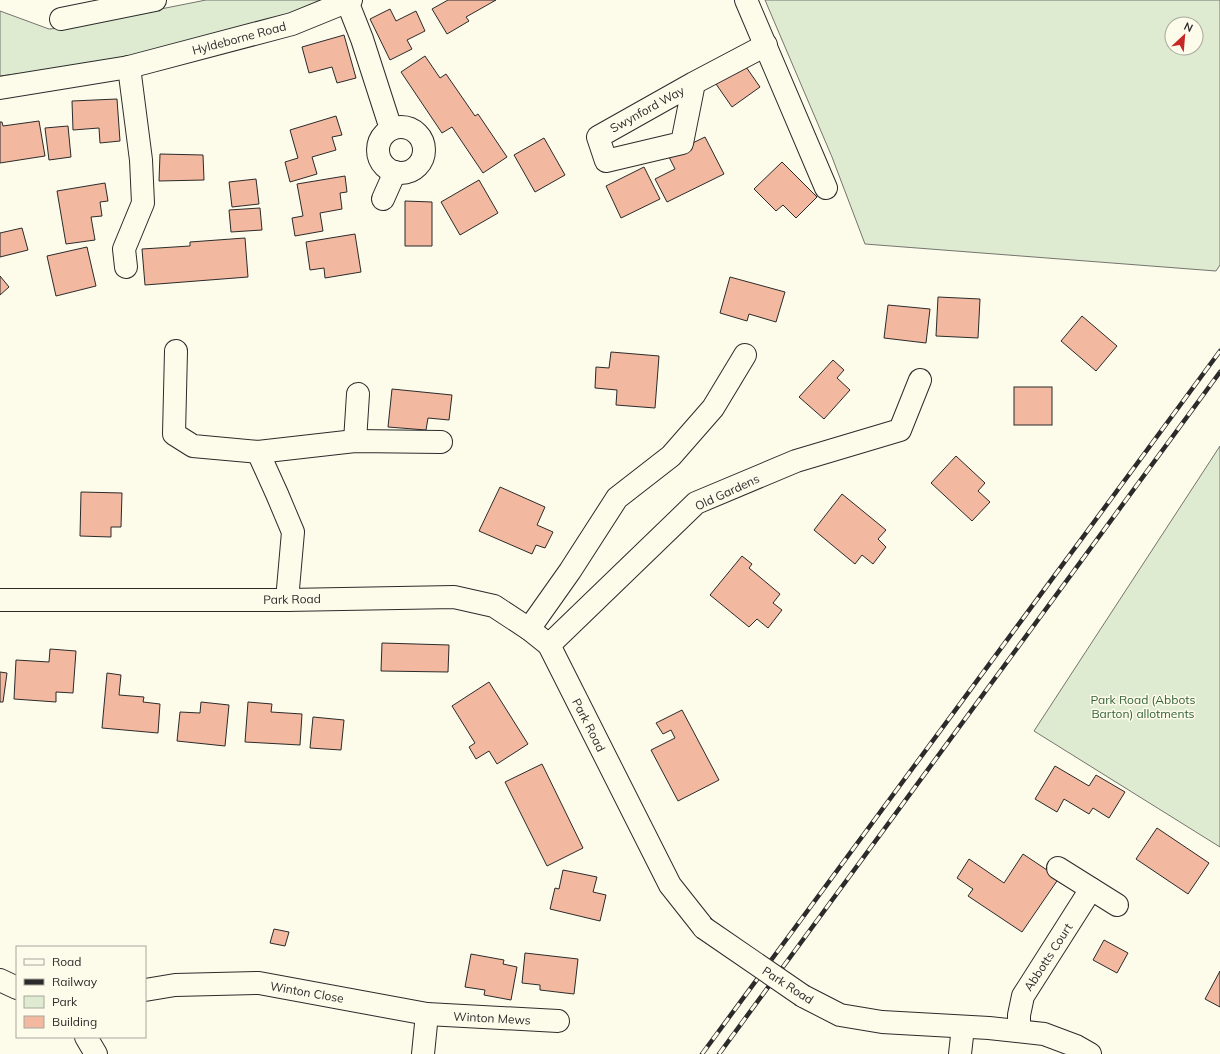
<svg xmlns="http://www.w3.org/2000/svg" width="1220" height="1054" viewBox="0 0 1220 1054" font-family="Mulish,sans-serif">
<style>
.green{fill:#deebd1;stroke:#74746e;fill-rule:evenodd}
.building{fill:#f2b8a0;stroke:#2b2b2b}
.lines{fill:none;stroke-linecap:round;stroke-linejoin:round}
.minor-casing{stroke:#2b2b2b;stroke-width:24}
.minor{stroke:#fdfbea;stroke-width:22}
.rail-casing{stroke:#2b2b2b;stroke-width:4.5}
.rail{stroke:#fdfbea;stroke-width:3;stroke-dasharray:9;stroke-linecap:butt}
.minor-bridge-casing{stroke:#2b2b2b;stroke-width:24;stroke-linecap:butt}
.minor-bridge{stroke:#fdfbea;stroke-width:22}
.labels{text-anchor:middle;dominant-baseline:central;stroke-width:3;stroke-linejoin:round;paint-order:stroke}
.street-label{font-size:12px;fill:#2b2b2b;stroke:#fdfbea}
.park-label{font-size:12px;fill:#34623c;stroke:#fdfbea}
</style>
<rect width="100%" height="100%" fill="#fdfbea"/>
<!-- green -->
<g class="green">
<path d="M206,0H326L276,19L220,34L91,65L0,76V11L49,29L70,27Z"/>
<path d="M765,0H1220V265L1216,271L865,244L832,157ZM1172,24H1196V48H1172Z"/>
<path d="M1220,446V847L1034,731Z"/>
</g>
<!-- building -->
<g class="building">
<path d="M448,0H496L466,17L469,21L447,34L432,9Z"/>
<path d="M390,9L396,21L416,11L425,31L407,40L412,49L390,60L370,19Z"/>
<path d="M344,35L356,78L337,83L332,67L309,73L302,47Z"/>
<path d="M425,56L440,78L446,74L475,116L478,114L507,157L483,173L452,127L442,133L401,72Z"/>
<path d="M744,64L760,87L732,107L716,84Z"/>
<path d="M117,99L120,141L100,143L99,128L73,130L72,101Z"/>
<path d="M336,116L342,135L332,137L336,150L312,157L317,174L290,182L285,162L298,158L290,130Z"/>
<path d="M39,121L45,156L0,163V122H2L3,126Z"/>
<path d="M68,126L71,157L49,160L45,128Z"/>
<path d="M705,137L724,174L667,202L655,179L675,169L668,155Z"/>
<path d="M544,138L565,175L535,192L514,155Z"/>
<path d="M160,154L203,155L204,180L159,181Z"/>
<path d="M782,162L817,197L796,218L783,205L776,211L754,189Z"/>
<path d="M644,167L660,199L621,218L606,186Z"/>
<path d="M345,176L347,192L340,193L342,209L320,213L323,231L295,236L292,218L303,216L297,184Z"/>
<path d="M256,179L259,204L232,207L229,182Z"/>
<path d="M479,180L498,213L460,235L441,202Z"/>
<path d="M105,183L108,201L100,202L102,216L91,217L95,240L66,244L57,191Z"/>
<path d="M405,201L432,202V246H405Z"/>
<path d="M260,208L262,230L231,232L229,210Z"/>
<path d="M22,228L28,250L0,257V233Z"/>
<path d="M355,234L361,272L325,278L324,268L310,270L306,242Z"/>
<path d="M245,238L248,277L145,285L142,249L190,246V242Z"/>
<path d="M87,247L96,286L56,296L47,256Z"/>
<path d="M0,276L9,287L0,295Z"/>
<path d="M730,277L785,292L776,322L749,314L747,321L720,313Z"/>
<path d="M938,297L980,299L978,338L936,336Z"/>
<path d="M888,305L930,309L926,343L884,338Z"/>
<path d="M1082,316L1117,346L1096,371L1061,341Z"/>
<path d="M611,352L659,356L655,408L616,405L617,390L595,388L596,367L609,368Z"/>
<path d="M833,360L844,370L837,378L850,390L824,419L799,397Z"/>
<rect x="1014" y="387" width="38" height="38"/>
<path d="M392,389L452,395L449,420L428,418L426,430L388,427Z"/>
<path d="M956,456L985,483L978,491L990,502L972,521L931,483Z"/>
<path d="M500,487L545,507L537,525L553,532L545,548L536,545L532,554L479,531Z"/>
<path d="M81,492L122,493L121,527H111V537L80,536Z"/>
<path d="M842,494L886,530L878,539L886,547L873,564L862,555L855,564L814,530Z"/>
<path d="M742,556L752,564L749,568L780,594L773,603L782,610L768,628L757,619L749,627L710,595Z"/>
<path d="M382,643L449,645L448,672L381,671Z"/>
<path d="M50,649L76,651L73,693L56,692V702L14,699L16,660L49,662Z"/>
<path d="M0,672L7,673L3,702H0Z"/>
<path d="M107,673L121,675L119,695L144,697L143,702L160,704L158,733L102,728Z"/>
<path d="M489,682L528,744L497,764L489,751L476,759L469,747L475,743L452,706Z"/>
<path d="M201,702L229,705L225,746L177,741L180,712L200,713Z"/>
<path d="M248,702L272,704L271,712L302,714L300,745L245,742Z"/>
<path d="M682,710L719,780L678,801L651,750L675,738L671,730L663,734L656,723Z"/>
<path d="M313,717L344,720L341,750L310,748Z"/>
<path d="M542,764L583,848L547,866L505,782Z"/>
<path d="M1055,766L1089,786L1096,775L1125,792L1109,818L1093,808L1089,814L1064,799L1057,812L1035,799Z"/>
<path d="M1157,828L1209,863L1188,894L1136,859Z"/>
<path d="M1023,854L1059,878L1022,932L968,896L973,889L957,878L969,859L1004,883Z"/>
<path d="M563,870L597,877L593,892L606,895L600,921L550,909L555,888L559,889Z"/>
<path d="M274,929L289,932L285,946L270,943Z"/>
<path d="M1104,940L1128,953L1117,973L1093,960Z"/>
<path d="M525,953L578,959L574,994L540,990V985L522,983Z"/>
<path d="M471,954L504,960L503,964L517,967L511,1000L484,995L485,990L465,987Z"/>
<path d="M1220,971V1007L1205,999Z"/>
</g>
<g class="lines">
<defs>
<g id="minor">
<path d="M746,0L826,188"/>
<path d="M347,1L362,39L391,129"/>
<path d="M61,19L155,0"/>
<path d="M694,83L682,143L606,161L598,137L694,83L766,45"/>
<path d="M0,88L129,67L292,24L351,0"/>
<circle cx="401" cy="150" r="23"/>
<path d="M383,199L395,172"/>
<path d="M126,267L124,249L143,203L141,160L129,67"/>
<path d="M176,351L174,434L193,446L258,452L355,441L441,442"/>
<path d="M355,441L358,394"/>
<path d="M258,452L277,494L293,532L287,600"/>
<path d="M0,600H287L454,597L494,606L529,629L549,645L670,885L704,928"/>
<path d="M529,629L570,571L617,498L671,456L713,408L745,355"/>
<path d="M549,645L696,503L796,461L900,430L920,380"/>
<path d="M1058,868L1117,905"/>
<path d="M0,980L17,988"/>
<path d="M145,990L175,985L259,983L427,1014L558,1021"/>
<path d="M803,996L840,1015L882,1022L989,1028L1044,1034L1076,1046L1090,1054"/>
<path d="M1019,1031V1015L1023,996L1091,889"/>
<path d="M86,1037L96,1054"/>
<path d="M423,1054L427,1014"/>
<path d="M960,1054L963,1027"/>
</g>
</defs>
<!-- minor casing -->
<use href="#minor" class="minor-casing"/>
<!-- minor -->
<use href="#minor" class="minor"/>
<defs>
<g id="rail">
<path d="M702,1054L1220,351"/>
<path d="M719,1054L1220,372"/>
</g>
</defs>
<!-- rail casing -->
<use href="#rail" class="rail-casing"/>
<!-- rail -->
<use href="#rail" class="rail"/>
<defs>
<path id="minor-bridge" d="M704,928L803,996"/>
</defs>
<!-- minor-bridge casing -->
<use href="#minor-bridge" class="minor-bridge-casing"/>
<!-- minor-bridge -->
<use href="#minor-bridge" class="minor-bridge"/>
</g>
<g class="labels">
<!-- street labels -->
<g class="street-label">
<text transform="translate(239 38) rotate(-15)">Hyldeborne Road</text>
<text transform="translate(647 109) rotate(-29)">Swynford Way</text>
<text transform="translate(727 492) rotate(-25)">Old Gardens</text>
<text transform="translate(292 599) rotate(-1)">Park Road</text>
<text transform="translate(589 725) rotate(63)">Park Road</text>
<text transform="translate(1048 957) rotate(-57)">Abbotts Court</text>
<text transform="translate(788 985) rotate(33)">Park Road</text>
<text transform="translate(307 992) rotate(10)">Winton Close</text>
<text transform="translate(492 1018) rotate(3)">Winton Mews</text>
</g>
<!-- park labels -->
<g class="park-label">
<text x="1143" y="699">Park Road (Abbots<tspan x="1143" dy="14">Barton) allotments</tspan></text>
</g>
</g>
<!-- legend -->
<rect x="16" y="946" width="130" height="92" fill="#fdfbea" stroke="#a9a89e"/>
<rect x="24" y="959" width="20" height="6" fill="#fdfbea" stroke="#a9a89e"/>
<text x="52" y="966" font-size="12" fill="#2b2b2b">Road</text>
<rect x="24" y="979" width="20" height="6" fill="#2b2b2b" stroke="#a9a89e"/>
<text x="52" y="986" font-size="12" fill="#2b2b2b">Railway</text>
<rect x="24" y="996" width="20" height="12" fill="#deebd1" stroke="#a9a89e"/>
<text x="52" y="1006" font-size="12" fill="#2b2b2b">Park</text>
<rect x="24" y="1016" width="20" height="12" fill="#f2b8a0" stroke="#a9a89e"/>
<text x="52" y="1026" font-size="12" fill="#2b2b2b">Building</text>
<!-- north arrow -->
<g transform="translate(1184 36) rotate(26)"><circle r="19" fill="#fdfbea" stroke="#a9a89e"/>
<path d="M0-3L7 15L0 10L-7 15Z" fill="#c62828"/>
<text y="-6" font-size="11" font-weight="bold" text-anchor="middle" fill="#2b2b2b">N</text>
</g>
</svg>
